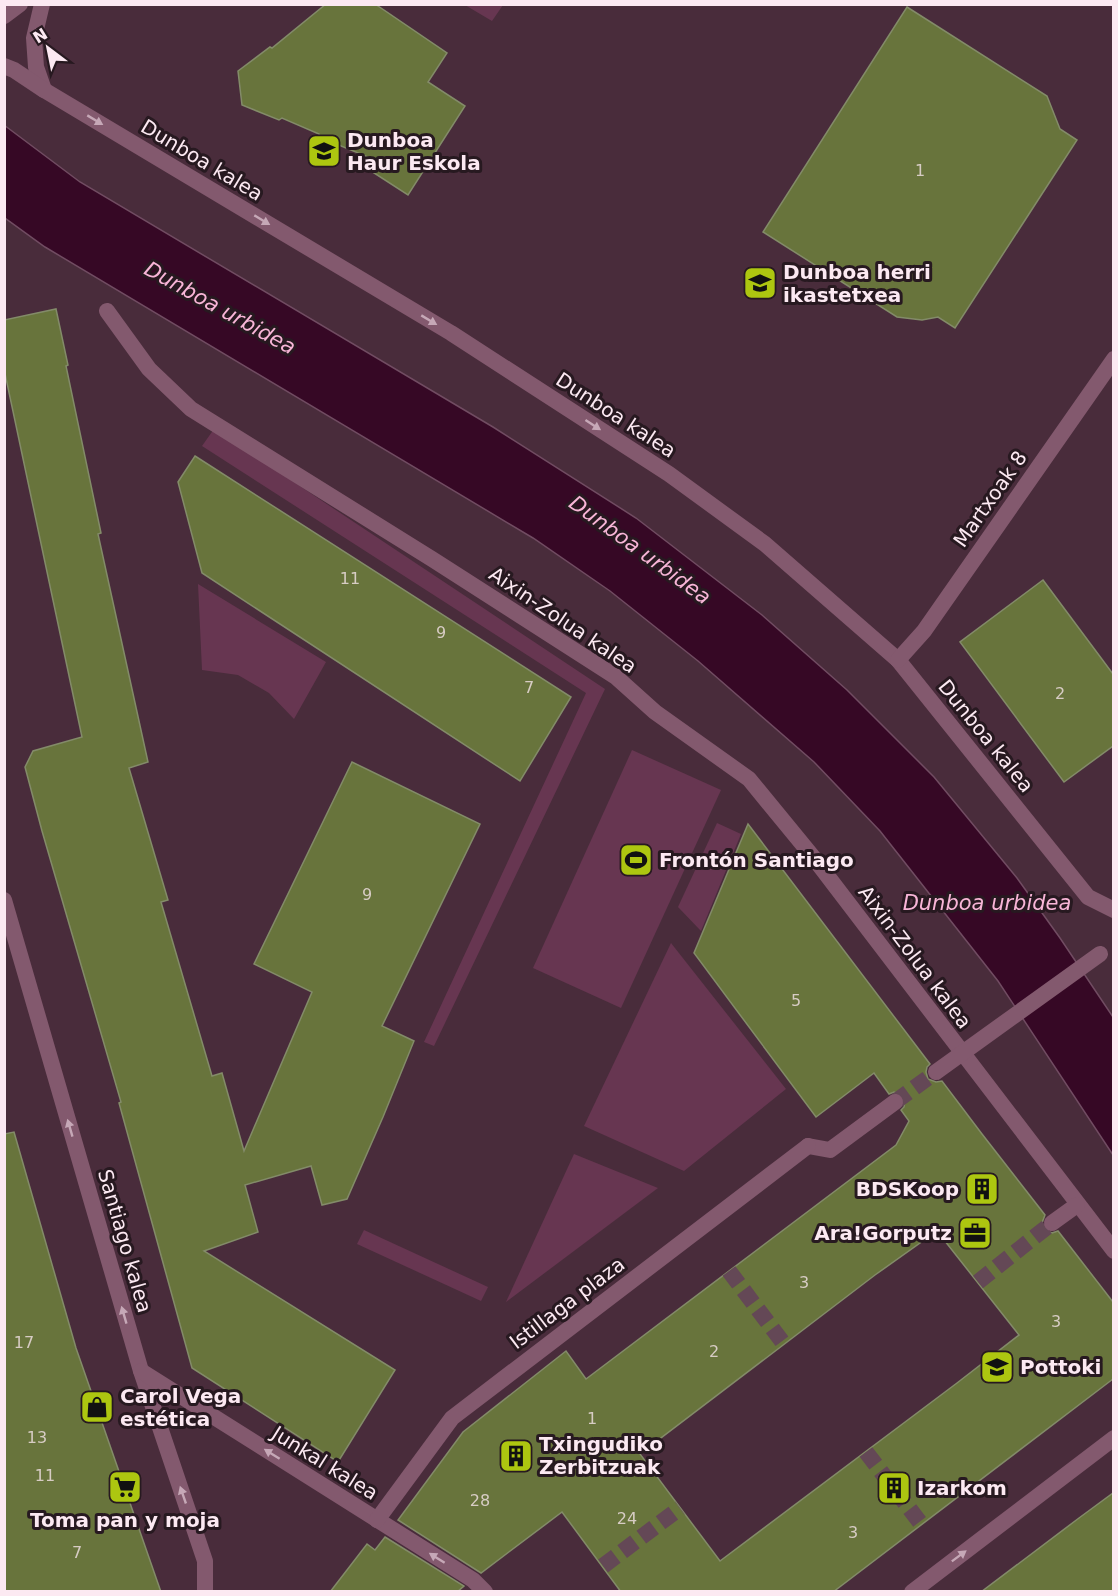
<svg xmlns="http://www.w3.org/2000/svg" width="1118" height="1596" viewBox="0 0 1118 1596" font-family="'DejaVu Sans',sans-serif">
<style>
.green{fill:#673651}
.water{fill:#360825;stroke:#714c62;stroke-width:1.5}
.building{fill:#68743c;stroke:#838b69;stroke-width:1.5;fill-rule:evenodd}
.lines{fill:none;stroke-linecap:round;stroke-linejoin:round}
.pedestrian-tunnel{stroke:#644856;stroke-width:16;stroke-dasharray:16 8;stroke-linecap:butt}
.pedestrian{stroke:#83596e;stroke-width:16}
.minor{stroke:#83596e;stroke-width:16}
.oneway{fill:#c6a8b7}
.labels{text-anchor:middle;dominant-baseline:central;stroke-width:6;stroke-linejoin:round;paint-order:stroke}
.number-label{font-size:16px;fill:#d7ccc4}
.poi-label{font-size:20px;font-weight:bold;fill:#fce9f2;stroke:#271920;text-anchor:start}
.street-label{font-size:20px;fill:#fce9f2;stroke:#271920}
.water-label{font-size:21px;font-style:italic;fill:#f8b5d7;stroke:#271920}
</style>
<rect width="100%" height="100%" fill="#492c3b"/>
<!-- green -->
<g class="green">
<path d="M465,5L503,4V5L492,21Z"/>
<path d="M214,429L605,689L434,1046L424,1042L586,693L202,446Z"/>
<path d="M198,584L326,662L294,719L269,693L238,675L202,670Z"/>
<path d="M632,750L721,790L621,1008L533,968Z"/>
<path d="M717,823L741,834L701,931L678,907Z"/>
<path d="M671,943L786,1089L684,1171L584,1126Z"/>
<path d="M574,1154L658,1188L506,1302Z"/>
<path d="M364,1230L488,1287L481,1301L357,1244Z"/>
</g>
<!-- water -->
<path class="water" d="M4,125L80,182L493,427L636,518L762,615L847,690L934,777L1017,878L1060,938L1113,1017V1155L998,981L880,831L814,762L698,661L610,591L533,538L45,247L5,218Z"/>
<!-- building -->
<g class="building">
<path d="M326,4H375L447,53L428,82L465,106L408,195L371,171L378,161L319,137V134L282,118L279,120L242,105L238,71L270,47L272,48Z"/>
<path d="M907,7L1047,96L1060,129L1077,140L955,328L938,317L922,320L897,317L763,232Z"/>
<path d="M56,309L68,365L66,366L101,533L98,534L148,762L129,768L168,900L161,902L212,1076L222,1073L244,1151L312,992L254,964L352,762L480,824L382,1026L414,1041L383,1117L347,1199L322,1205L311,1166L245,1185L258,1232L204,1251L395,1370L338,1462L192,1368L119,1103L121,1102L42,831L25,767L33,751L82,737L4,369V320Z"/>
<path d="M195,456L571,697L520,781L202,573L178,482Z"/>
<path d="M1043,580L1113,674V746L1064,782L960,642Z"/>
<path d="M748,824L930,1064L927,1067L926,1072L928,1079L936,1082L942,1081L982,1134L1045,1215L1042,1223L1044,1230L1052,1233L1058,1231L1113,1302V1379L833,1592H621L562,1512L481,1573L398,1520L463,1432L566,1351L586,1379L896,1145L909,1121L901,1110L904,1107L905,1101L903,1095L894,1092L889,1094L874,1073L816,1117L694,953ZM937,1231L1019,1335L957,1383L720,1561L640,1454L875,1275Z"/>
<path d="M14,1132L76,1348L161,1592H4V1134Z"/>
<path d="M1113,1493V1592H981L1079,1518Z"/>
<path d="M385,1537L464,1586L457,1592H330L367,1544L375,1550Z"/>
</g>
<g class="lines">
<!-- pedestrian-tunnel -->
<g class="pedestrian-tunnel">
<path d="M895,1102L936,1072"/>
<path d="M729,1271L784,1344"/>
<path d="M978,1282L1052,1223"/>
<path d="M866,1452L922,1525"/>
<path d="M603,1566L680,1508"/>
</g>
<!-- pedestrian -->
<g class="pedestrian">
<path d="M107,311L149,369L191,409L432,559L616,677L655,712L749,779L813,857L1114,1251"/>
<path d="M936,1072L1100,954"/>
<path d="M808,1146L830,1150L895,1102"/>
<path d="M1052,1223L1077,1205"/>
</g>
<!-- minor -->
<g class="minor">
<path d="M42,4L34,38L36,67L44,90"/>
<path d="M4,16L20,4"/>
<path d="M4,66L14,70L44,90L451,333L669,474L765,544L898,660L1088,897L1114,910"/>
<path d="M898,660L924,631L1114,359"/>
<path d="M4,900L141,1371L205,1561V1592"/>
<path d="M141,1371L473,1580L485,1592"/>
<path d="M377,1520L452,1418L808,1146"/>
<path d="M912,1592L1114,1438"/>
</g>
</g>
<!-- one-way arrows -->
<defs><path id="oneway-solid" d="M-6-.8H1V-3.2L6.5 0L1 3.2V.8H-6Z" transform="scale(1.5)"/></defs>
<g class="oneway">
<use href="#oneway-solid" transform="translate(95 120) rotate(31)"/>
<use href="#oneway-solid" transform="translate(262 220) rotate(31)"/>
<use href="#oneway-solid" transform="translate(429 320) rotate(31)"/>
<use href="#oneway-solid" transform="translate(593 425) rotate(33)"/>
<use href="#oneway-solid" transform="translate(70 1128) rotate(-106)"/>
<use href="#oneway-solid" transform="translate(124 1315) rotate(-106)"/>
<use href="#oneway-solid" transform="translate(272 1454) rotate(-148)"/>
<use href="#oneway-solid" transform="translate(183 1495) rotate(-109)"/>
<use href="#oneway-solid" transform="translate(959 1556) rotate(-37)"/>
<use href="#oneway-solid" transform="translate(437 1558) rotate(-148)"/>
</g>
<!-- icons -->
<defs>
<symbol id="school-square" viewBox="-11 -11 22 22"><rect x="-9" y="-9" width="18" height="18" rx="4" fill="#adc610" stroke="#271920"/><path d="M0-5L7-2L0 1L-7-2ZM-4 1L0 2.5L4 1V4Q0 6-4 4Z" fill="#111"/></symbol>
<symbol id="stadium-square" viewBox="-11 -11 22 22"><rect x="-9" y="-9" width="18" height="18" rx="4" fill="#adc610" stroke="#271920"/><path d="M0-5a6.5 5 0 1 0 0 10a6.5 5 0 1 0 0-10ZM-3.5-1.8h7v3.6h-7Z" fill="#111"/></symbol>
<symbol id="building-square" viewBox="-11 -11 22 22"><rect x="-9" y="-9" width="18" height="18" rx="4" fill="#adc610" stroke="#271920"/><path d="M-4-6H4V6H1V3H-1V6H-4ZM-2.5-4.3h1.7v1.8h-1.7ZM.8-4.3h1.7v1.8H.8ZM-2.5-1h1.7V.8h-1.7ZM.8-1h1.7V.8H.8Z" fill="#111"/></symbol>
<symbol id="office-square" viewBox="-11 -11 22 22"><rect x="-9" y="-9" width="18" height="18" rx="4" fill="#adc610" stroke="#271920"/><path d="M-6-3h4V-5.5h4V-3h4V5H-6ZM-1-4.5V-3h2v-1.5ZM-6 0V1H6V0Z" fill="#111"/></symbol>
<symbol id="shop-square" viewBox="-11 -11 22 22"><rect x="-9" y="-9" width="18" height="18" rx="4" fill="#adc610" stroke="#271920"/><path d="M-5-2.5h2.3a2.7 3.5 0 0 1 5.4 0H5L5.5 6h-11ZM-1.5-2.5h3a1.5 2.3 0 0 0-3 0Z" fill="#111"/></symbol>
<symbol id="supermarket-square" viewBox="-11 -11 22 22"><rect x="-9" y="-9" width="18" height="18" rx="4" fill="#adc610" stroke="#271920"/><path d="M-6-5.5h2.5l.6 2H6L4.5 2H-2.5L-4.4-4H-6ZM-1.5 3.2a1.3 1.3 0 1 0 .1 0ZM3 3.2a1.3 1.3 0 1 0 .1 0Z" fill="#111"/></symbol>
</defs>
<g fill-rule="evenodd">
<use href="#school-square" x="305" y="132" width="38" height="38"/>
<use href="#school-square" x="741" y="264" width="38" height="38"/>
<use href="#stadium-square" x="617" y="841" width="38" height="38"/>
<use href="#building-square" x="963" y="1170" width="38" height="38"/>
<use href="#office-square" x="956" y="1214" width="38" height="38"/>
<use href="#school-square" x="978" y="1348" width="38" height="38"/>
<use href="#shop-square" x="78" y="1388" width="38" height="38"/>
<use href="#building-square" x="497" y="1437" width="38" height="38"/>
<use href="#supermarket-square" x="106" y="1468" width="38" height="38"/>
<use href="#building-square" x="875" y="1469" width="38" height="38"/>
</g>
<g class="labels">
<!-- number labels -->
<g class="number-label">
<text x="920" y="170">1</text>
<text x="350" y="578">11</text>
<text x="441" y="632">9</text>
<text x="529" y="687">7</text>
<text x="1060" y="693">2</text>
<text x="367" y="894">9</text>
<text x="796" y="1000">5</text>
<text x="804" y="1282">3</text>
<text x="1056" y="1321">3</text>
<text x="24" y="1342">17</text>
<text x="714" y="1351">2</text>
<text x="592" y="1418">1</text>
<text x="37" y="1437">13</text>
<text x="45" y="1475">11</text>
<text x="480" y="1500">28</text>
<text x="627" y="1518">24</text>
<text x="853" y="1532">3</text>
<text x="77" y="1552">7</text>
</g>
<!-- poi labels -->
<g class="poi-label">
<text x="347" y="140">Dunboa<tspan x="347" dy="23">Haur Eskola</tspan></text>
<text x="783" y="272">Dunboa herri<tspan x="783" dy="23">ikastetxea</tspan></text>
<text x="659" y="860">Frontón Santiago</text>
<text x="959" y="1189" text-anchor="end">BDSKoop</text>
<text x="952" y="1233" text-anchor="end">Ara!Gorputz</text>
<text x="1020" y="1367">Pottoki</text>
<text x="120" y="1396">Carol Vega<tspan x="120" dy="23">estética</tspan></text>
<text x="539" y="1444">Txingudiko<tspan x="539" dy="23">Zerbitzuak</tspan></text>
<text x="917" y="1488">Izarkom</text>
<text x="125" y="1520" text-anchor="middle">Toma pan y moja</text>
</g>
<!-- street labels -->
<g class="street-label">
<text transform="translate(202 160) rotate(31)">Dunboa kalea</text>
<text transform="translate(616 415) rotate(33)">Dunboa kalea</text>
<text transform="translate(990 499) rotate(-55)">Martxoak 8</text>
<text transform="translate(563 620) rotate(34)">Aixin-Zolua kalea</text>
<text transform="translate(986 736) rotate(51)">Dunboa kalea</text>
<text transform="translate(915 957) rotate(53)">Aixin-Zolua kalea</text>
<text transform="translate(125 1241) rotate(74)">Santiago kalea</text>
<text transform="translate(567 1303) rotate(-37)">Istillaga plaza</text>
<text transform="translate(325 1463) rotate(32)">Junkal kalea</text>
</g>
<!-- water labels -->
<g class="water-label">
<text transform="translate(220 308) rotate(29)">Dunboa urbidea</text>
<text transform="translate(640 550) rotate(36)">Dunboa urbidea</text>
<text x="987" y="903">Dunboa urbidea</text>
</g>
</g>
<!-- border -->
<rect width="1118" height="1596" fill="none" stroke="#fce9f2" stroke-width="12"/>
<!-- north arrow -->
<g transform="translate(48 48) rotate(328)" stroke="#271920" stroke-width="4.5" paint-order="stroke">
<path d="M0-4.5L10 22L0 15L-10 22Z" fill="#fce9f2"/>
<text y="-9" font-size="16" font-weight="bold" text-anchor="middle" fill="#fce9f2">N</text>
</g>
</svg>
